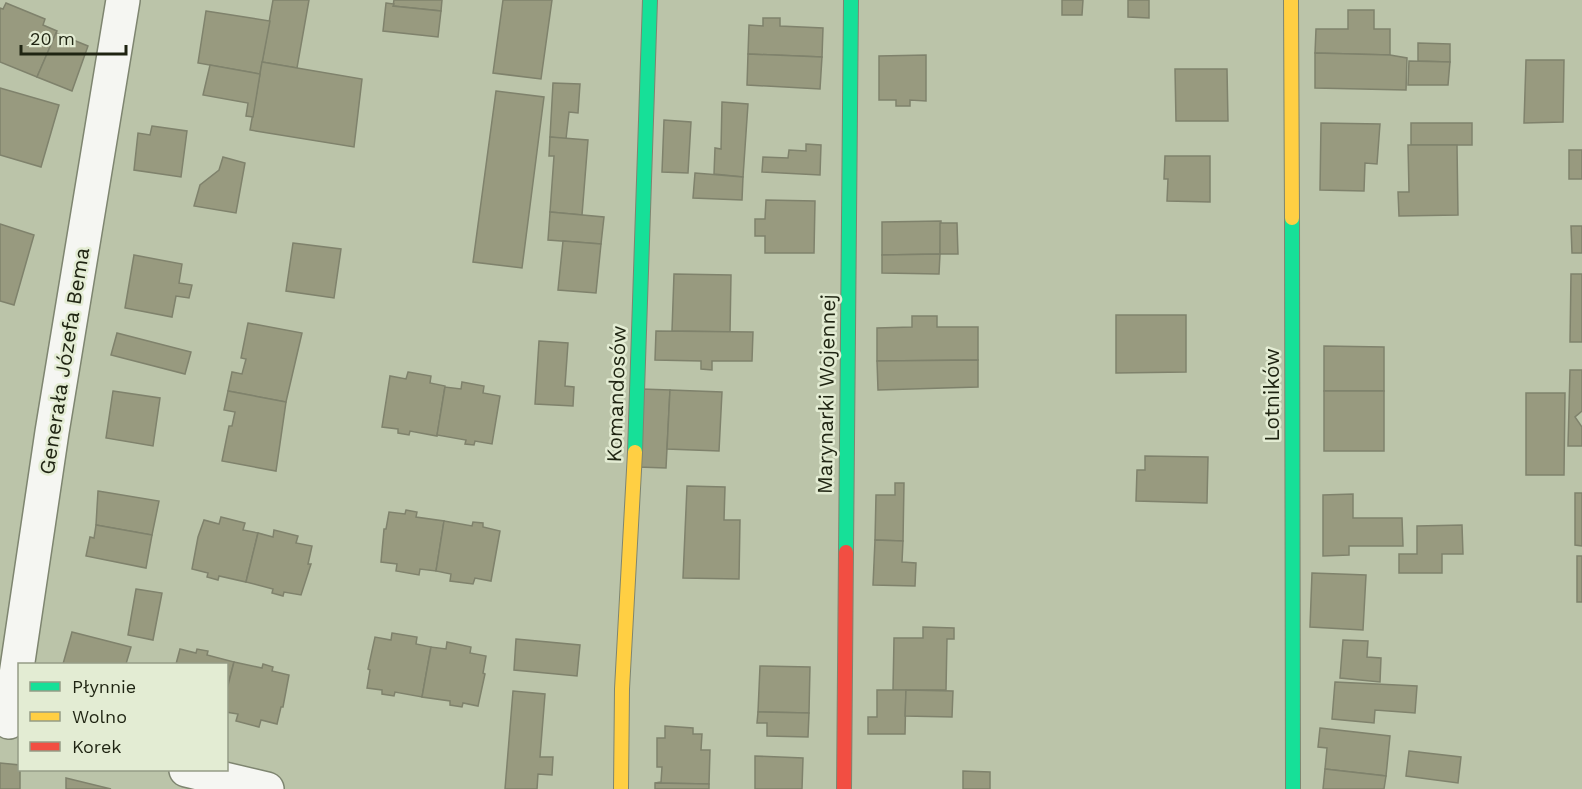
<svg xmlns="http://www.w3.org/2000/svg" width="1582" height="789" viewBox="0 0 1582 789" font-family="'Work Sans',sans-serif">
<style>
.building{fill:#989a7f;stroke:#7f826c;stroke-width:1.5}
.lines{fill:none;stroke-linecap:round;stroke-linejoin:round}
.street-casing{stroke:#7e8570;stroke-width:36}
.fast-casing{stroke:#7e8570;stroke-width:16}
.slow-casing{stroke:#7e8570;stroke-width:16}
.jam-casing{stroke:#7e8570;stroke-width:16}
.street{stroke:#f5f6f2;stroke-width:33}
.fast{stroke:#16e098;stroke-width:14}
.slow{stroke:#ffcf43;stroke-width:14}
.jam{stroke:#f24e42;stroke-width:14}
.labels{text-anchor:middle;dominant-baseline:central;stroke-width:5;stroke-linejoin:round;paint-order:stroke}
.street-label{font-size:21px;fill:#1f2412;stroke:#e3ecd3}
</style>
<rect width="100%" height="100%" fill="#bbc4a9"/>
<!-- building -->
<g class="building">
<path d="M273,0H309L297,68L262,62Z"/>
<path d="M394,0H442L441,11L393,6Z"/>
<path d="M503,0H552L541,79L493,73Z"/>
<path d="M1062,0H1083L1082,15H1062Z"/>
<path d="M1128,0H1149V18L1128,17Z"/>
<path d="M6,3L45,19L43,25L57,31L37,77L0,62V8L3,9Z"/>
<path d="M386,3L394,4L393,6L441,11L438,37L383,31Z"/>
<path d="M1348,10H1374V29H1390V55L1315,53L1316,29H1348Z"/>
<path d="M206,11L270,21L260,74L198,63Z"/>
<path d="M763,18H780V26L823,28L822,57L748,54L749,25L763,26Z"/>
<path d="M56,33L88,46L72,91L37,77Z"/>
<path d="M1418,43L1450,44V62L1418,61Z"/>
<path d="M1315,53L1390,55L1407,58L1406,90L1315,88Z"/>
<path d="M748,54L822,57L820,89L747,85Z"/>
<path d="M926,55V101L910,100V106H896V100H879V56Z"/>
<path d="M1526,60H1564L1563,122L1524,123Z"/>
<path d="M1409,61L1450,62L1448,85H1408Z"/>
<path d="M262,62L362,79L354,147L250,130Z"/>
<path d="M210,65L260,74L253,117L246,116L248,103L203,95Z"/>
<path d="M1175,69H1227L1228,121H1176Z"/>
<path d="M553,83L580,84L578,113L569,112L566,139L550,137Z"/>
<path d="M0,88L59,105L41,167L0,155Z"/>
<path d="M496,91L544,97L522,268L473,262Z"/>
<path d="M722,102L748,104L743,177L714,174L715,148L721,149Z"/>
<path d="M664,120L691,122L688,173L662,172Z"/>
<path d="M1321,123L1380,124L1377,164L1365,163L1364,191L1320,190Z"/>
<rect x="1411" y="123" width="61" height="22"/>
<path d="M152,126L187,131L181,177L134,170L138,133L150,135Z"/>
<path d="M550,137L588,140L582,215L550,212L554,156H549Z"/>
<path d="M806,144L821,145L820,175L762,172L763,157L788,158L789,150L806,151Z"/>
<path d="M1408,145H1457L1458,215L1399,216L1398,192H1409Z"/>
<rect x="1569" y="150" width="13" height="29"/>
<path d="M1165,156H1210V202L1167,201L1168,179H1164Z"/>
<path d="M223,157L245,163L236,213L194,206L200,185L219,170Z"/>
<path d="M695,173L743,177L742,200L693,198Z"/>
<path d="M766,200L815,201L814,253H765V236H755V219H765Z"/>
<path d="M550,212L604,217L601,244L548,240Z"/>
<path d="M941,221L940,254L882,255V222Z"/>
<path d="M940,223H957L958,254H940Z"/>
<path d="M0,224L34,235L14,305L0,301Z"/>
<path d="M1571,226H1582V253H1572Z"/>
<path d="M563,241L601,244L596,293L558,290Z"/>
<path d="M293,243L341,249L334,298L286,291Z"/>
<path d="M940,254L939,274L882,273V255Z"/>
<path d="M134,255L182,264L179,283L192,285L189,298L176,296L172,317L125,308Z"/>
<path d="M674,274L731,275L730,332L672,331Z"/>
<path d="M1571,274H1582V342H1570Z"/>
<path d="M1116,315H1186V372L1116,373Z"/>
<path d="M912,316H937V327H978V360L877,361V328L912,327Z"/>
<path d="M248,323L302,333L286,402L228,391L232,372L242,374L246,359L241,358Z"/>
<path d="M656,331L753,332L752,361H712V370L701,369V361L655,360Z"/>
<path d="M117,333L191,352L185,374L111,355Z"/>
<path d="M539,341L568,343L565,386L574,387L573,406L535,404Z"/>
<path d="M1324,346L1384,347V391H1324Z"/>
<path d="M978,360V387L878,390L877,361Z"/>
<path d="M1570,370H1582V411L1575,417L1582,427V446H1568Z"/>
<path d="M408,372L431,376L430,383L445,386L437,436L410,431L409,435L398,433V429L382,427L390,376L406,379Z"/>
<path d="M462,382L484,386L483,393L500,396L492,444L475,441L474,445L465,444L466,440L437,435L445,387L461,389Z"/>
<path d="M641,389L670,390L666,468L638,467Z"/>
<path d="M670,390L722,392L719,451L667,449Z"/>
<path d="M113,391L160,398L153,446L106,438Z"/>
<path d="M228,391L286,402L276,471L222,461L229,426H232L235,412L224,410Z"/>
<rect x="1324" y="391" width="60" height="60"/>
<path d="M1526,393H1565L1564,475H1526Z"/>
<path d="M1145,456L1208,457L1207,503L1136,501L1137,470H1145Z"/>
<path d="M895,483H904L903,541L875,540L876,495H895Z"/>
<path d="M687,486L725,487L724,520H740L739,579L683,578Z"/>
<path d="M98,491L159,501L152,535L96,525Z"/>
<path d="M1575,493H1582V546L1575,545Z"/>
<path d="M1353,494V518H1402L1403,546H1349V555L1323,556V495Z"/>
<path d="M406,510L417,512L416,517L444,521L436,571L420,569L419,575L396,571L397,564L381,562L384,529H386L389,512L405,514Z"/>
<path d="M221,517L245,523L243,530L258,533L246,582L219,576L218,580L207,577L208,573L192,569L198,537L204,520L219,524Z"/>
<path d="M444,521L472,526L473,522L483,523V527L500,531L491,581L475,578L473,584L450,581L451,574L436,571Z"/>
<path d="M96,525L152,535L146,568L86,556L90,537L94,538Z"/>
<path d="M1462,525L1463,554H1442V573H1399V554H1417V526Z"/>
<path d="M274,530L298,536L296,543L312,546L308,564H311L301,595L284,592L283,596L272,593L273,589L246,582L258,533L273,537Z"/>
<path d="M875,540L903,541L902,562L916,563L915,586L873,585Z"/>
<rect x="1577" y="556" width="5" height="46"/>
<path d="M1312,573L1366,575L1363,630L1310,627Z"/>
<path d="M136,589L162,593L153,640L128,635Z"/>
<path d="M923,627L954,628V639H947L946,690H893L894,638H923Z"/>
<path d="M72,632L131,647L126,664H63Z"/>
<path d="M392,633L417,637L416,644L431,647L422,697L395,692L394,696L382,694V690L367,688L370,670L368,669L375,637L391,640Z"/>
<path d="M516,639L580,645L577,676L514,670Z"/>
<path d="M1343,640L1368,641L1367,657L1381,658L1380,682L1340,678Z"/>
<path d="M447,642L471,647L470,653L486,656L483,673L485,674L478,706L463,703L462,707L450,705V701L422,697L431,647L446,649Z"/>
<path d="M180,649L196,653L197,649L208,651L207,655L234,662L226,693V664H176Z"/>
<path d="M234,662L262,668L263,664L273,667L272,671L289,675L283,707H281L277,724L261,720L259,727L236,721L238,714L226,712V693Z"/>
<path d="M760,666L810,667L809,713L758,712Z"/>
<path d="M1335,682L1417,686L1415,713L1375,710L1374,723L1332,719Z"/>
<path d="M877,690H906L905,734H868V717H877Z"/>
<path d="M906,690L953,691L952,717L905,716Z"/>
<path d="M513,691L545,694L540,757H553L552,775L538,774L537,789H505Z"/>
<path d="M758,712L809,713L808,737L767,736V723H757Z"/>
<path d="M665,726L693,728V734H702L701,750H710L709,784L655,783L661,782L662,767H657V738H665Z"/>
<path d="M1320,728L1390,736L1386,776L1325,769L1327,748L1318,747Z"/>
<path d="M1409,751L1461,757L1458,783L1406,776Z"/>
<path d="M755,756L803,758L802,789H755Z"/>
<path d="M0,763L20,765V789H0Z"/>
<path d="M1325,769L1386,776L1384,789H1323Z"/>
<path d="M963,771L990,772V789H963Z"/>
<path d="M66,778L111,789H66Z"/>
<path d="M655,783L709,784V789H655Z"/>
</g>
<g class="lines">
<defs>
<g id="street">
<path d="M9,722L52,432L123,0"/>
<path d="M186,770L267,789"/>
</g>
<g id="fast">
<path d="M1292,218L1293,789"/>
<path d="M635,452L650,0"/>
<path d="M846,552L851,0"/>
</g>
<g id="slow">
<path d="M1291,0L1292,218"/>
<path d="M621,789L622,689L635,452"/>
</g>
<path id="jam" d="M844,789L846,552"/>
</defs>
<!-- street casing -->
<use href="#street" class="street-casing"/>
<!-- fast casing -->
<use href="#fast" class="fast-casing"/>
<!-- slow casing -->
<use href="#slow" class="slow-casing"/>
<!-- jam casing -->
<use href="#jam" class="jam-casing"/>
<!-- street -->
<use href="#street" class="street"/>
<!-- fast -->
<use href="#fast" class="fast"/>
<!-- slow -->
<use href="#slow" class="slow"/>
<!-- jam -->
<use href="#jam" class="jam"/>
</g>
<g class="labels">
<!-- street labels -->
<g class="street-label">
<text transform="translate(64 361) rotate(-81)">Generała Józefa Bema</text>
<text transform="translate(616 394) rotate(-88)">Komandosów</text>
<text transform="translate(826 394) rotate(-89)">Marynarki Wojennej</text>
<text transform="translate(1271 395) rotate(-90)">Lotników</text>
</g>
</g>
<!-- legend -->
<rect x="18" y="663" width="210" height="108" fill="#e3ecd3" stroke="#959c86" stroke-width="1.5"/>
<rect x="30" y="682" width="30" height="9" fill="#16e098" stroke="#959c86" stroke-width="1.5"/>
<text x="72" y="693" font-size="18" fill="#1f2412">Płynnie</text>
<rect x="30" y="712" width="30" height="9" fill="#ffcf43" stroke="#959c86" stroke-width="1.5"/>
<text x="72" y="723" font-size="18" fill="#1f2412">Wolno</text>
<rect x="30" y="742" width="30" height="9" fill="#f24e42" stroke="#959c86" stroke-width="1.5"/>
<text x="72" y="753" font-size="18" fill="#1f2412">Korek</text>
<!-- scale -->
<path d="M21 45v9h105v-9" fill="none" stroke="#1f2412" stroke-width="3"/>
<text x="30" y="45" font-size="18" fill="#1f2412" stroke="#e3ecd3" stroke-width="4.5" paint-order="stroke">20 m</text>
</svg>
